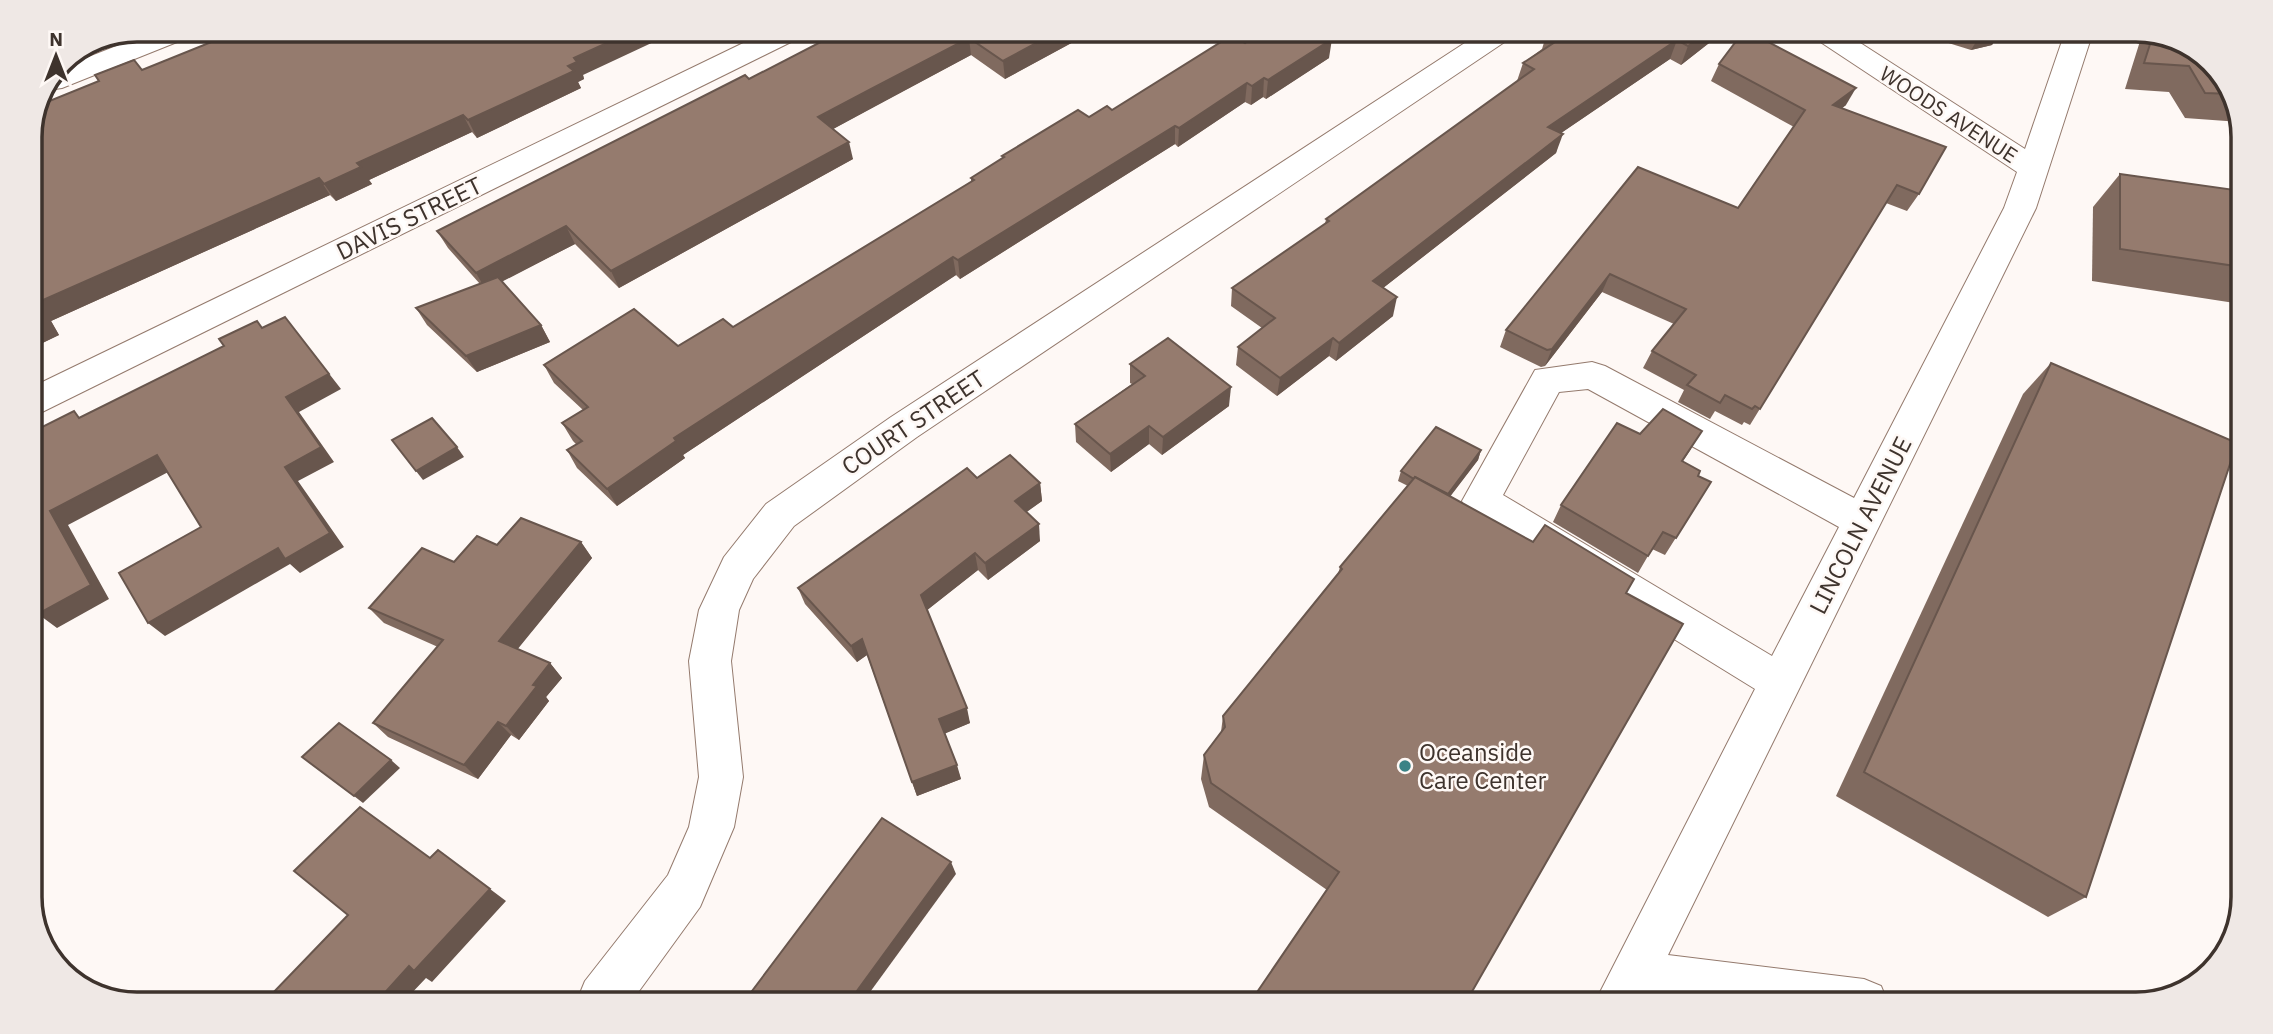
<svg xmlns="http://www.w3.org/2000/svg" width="2273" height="1034" viewBox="0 0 2273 1034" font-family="'IBM Plex Sans',sans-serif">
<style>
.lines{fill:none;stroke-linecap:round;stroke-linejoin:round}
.minor-casing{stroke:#947a6d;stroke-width:2}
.minor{fill:#fff;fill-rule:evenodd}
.wall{fill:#806a5f}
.shaded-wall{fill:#68564d}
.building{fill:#957b6e;stroke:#68564d;stroke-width:2}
.poi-dot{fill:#3a8386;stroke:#fef8f5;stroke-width:2.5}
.labels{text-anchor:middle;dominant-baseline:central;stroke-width:5;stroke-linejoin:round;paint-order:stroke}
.far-street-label{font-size:21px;fill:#3e332d;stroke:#fef8f5}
.street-label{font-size:24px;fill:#3e332d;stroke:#fef8f5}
.poi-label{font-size:24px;fill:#3e332d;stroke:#fef8f5;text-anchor:start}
.rim{fill:none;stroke:#3e332d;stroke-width:3.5}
</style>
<rect width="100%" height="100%" fill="#fef8f5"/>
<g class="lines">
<defs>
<g id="minor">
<path d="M157,30H196L192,36L62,88L48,90L58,69Z"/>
<path d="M766,32H803L799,38L30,418V388Z"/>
<path d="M1477,35H1510L1506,41L917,437L794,526L753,579L739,610L731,661L743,777L734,827L700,907L634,998H578L585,981L668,875L689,827L699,777L689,661L699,610L724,557L766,504L891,417Z"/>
<path d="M1818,37H1851L2025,149L2063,38H2091L2036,208L1668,955L1864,979L1881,986L1888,1003L1595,1002L1755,689L1468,512L1462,501L1535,370L1592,362L1605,366L1854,498L2004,208L2017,172L1822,43ZM1588,389L1839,527L1772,656L1503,495L1559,392Z"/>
</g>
</defs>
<!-- minor casing -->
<use href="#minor" class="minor-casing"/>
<!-- minor -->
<use href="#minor" class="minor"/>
</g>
<!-- wall -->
<g class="wall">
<path d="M838,33L1088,34L1005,79L971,55L877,105L833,129L853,159L619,288L575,244L502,281L541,325L550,342L477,372L427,325L416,308L480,284L448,248L437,231L749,79Z"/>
<path d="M1546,36H1718L1681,65L1670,59L1561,133L1556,153L1383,288L1393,316L1336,361L1329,356L1277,396L1236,365L1238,347L1262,328L1231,306L1232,288L1325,224L1326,219L1517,81L1523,63L1542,49Z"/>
<path d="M1929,37H1997L1992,45L1971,50Z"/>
<path d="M2141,38H2177L2225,77L2240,122L2185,118L2169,92L2125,89Z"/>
<path d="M1245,43L1329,58L1266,99L1263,97L1251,105L1245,102L1178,147L1175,144L960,279L956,275L683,455L685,458L617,506L577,468L567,450L576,444L573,441L562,423L583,410L554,383L544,365L678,346L733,327L971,182V178L1003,158L1002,156L1089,117L1112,110Z"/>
<path d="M1719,64L1846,105L1842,108L1919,194L1907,211L1886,203L1750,425L1744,422L1742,425L1715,411L1710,419L1678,402L1684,390L1643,368L1652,351L1674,324L1602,292L1545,366L1541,367L1500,347L1506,330L1638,167L1738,208L1794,127L1711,81Z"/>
<path d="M142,70L583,75L584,79L578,82L581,88L477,138L472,132L369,180L372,184L336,201L330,195L51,321L59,335L30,349V130Z"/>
<path d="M2120,174L2242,191L2241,304L2092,281L2093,207Z"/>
<path d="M2051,363L2086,897L2048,917L1836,796L2023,394Z"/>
<path d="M1130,364L1229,406L1162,455L1149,444L1111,472L1076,442L1075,424L1132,384L1130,383Z"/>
<path d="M1640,434L1691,449L1683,461L1698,476L1711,482L1665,555L1652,549L1638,573L1553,522L1561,505Z"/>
<path d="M1481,450L1478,460L1450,496L1533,542L1634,579L1327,890L1209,807L1201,779L1204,755L1221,732L1223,716L1338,574L1340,567L1408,486L1398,481L1401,471Z"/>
<path d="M977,478L1040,483L1042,501L1026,512L1040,541L988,580L978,570L927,610L970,723L945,733L961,779L917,796L867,655L857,662L805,604L798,588Z"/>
<path d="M581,542L592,558L517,649L550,663L562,678L546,697L549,701L519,740L511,735L478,779L388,737L373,723L438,647L384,623L369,608L497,545Z"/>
</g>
<!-- shaded-wall -->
<g class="shaded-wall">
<path d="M631,32H675L583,75L584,79L578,82L581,88L477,138L468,120L568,66L574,58Z"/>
<path d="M1055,33L1088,34L1005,79L1003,61Z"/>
<path d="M1701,36H1718L1681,65L1688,46Z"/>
<path d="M1979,37H1997L1992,45L1971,50Z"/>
<path d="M969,38L971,55L822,135L818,117Z"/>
<path d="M1332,39L1329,58L1266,99L1268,80Z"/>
<path d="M1677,40L1670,59L1542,146L1548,127Z"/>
<path d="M1264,78L1263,97L1251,105L1252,86Z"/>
<path d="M1247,83L1245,102L1178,147L1179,128Z"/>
<path d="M1856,88L1846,105L1824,122L1833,105Z"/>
<path d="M463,115L472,132L369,180L372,184L336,201L324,184L357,163Z"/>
<path d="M1175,126V144L960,279L958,260Z"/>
<path d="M1563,134L1556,153L1369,299L1373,281Z"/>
<path d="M849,142L853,159L619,288L611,271Z"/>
<path d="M319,178L330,195L51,321L59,335L30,349V324L34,304Z"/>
<path d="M566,226L575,244L486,290L476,273Z"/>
<path d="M953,257L956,275L683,455L685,458L617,506L607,489L674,438Z"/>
<path d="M1610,274L1602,292L1545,366L1552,349Z"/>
<path d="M1397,297L1393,316L1336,361L1339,343Z"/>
<path d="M285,317L341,389L299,412L334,462L298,481L344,547L300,573L290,564L165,636L148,623L285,467Z"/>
<path d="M541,325L550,342L477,372L466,356Z"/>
<path d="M1333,338L1329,356L1277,396L1280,378Z"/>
<path d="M1231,387L1229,406L1162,455L1163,437Z"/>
<path d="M1149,426V444L1111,472L1110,454Z"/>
<path d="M457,447L464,457L423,480L416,471Z"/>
<path d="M1481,450L1478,460L1443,506L1446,497Z"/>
<path d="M157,455L172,470L68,525L109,599L57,628L38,614L50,511Z"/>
<path d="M1040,483L1042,501L1017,519L1015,501Z"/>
<path d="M1039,524L1040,541L988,580L985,563Z"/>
<path d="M581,542L592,558L512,656L499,641Z"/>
<path d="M975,553L978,570L926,611L921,595Z"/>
<path d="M862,639L867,655L857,662L851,646Z"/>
<path d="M550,663L562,678L546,697L549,701L519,740L506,726L533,685Z"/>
<path d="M967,708L970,723L944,734L939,719Z"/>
<path d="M498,722L511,735L478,779L464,765Z"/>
<path d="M391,760L400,768L363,803L354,796Z"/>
<path d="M957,765L961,779L917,796L912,782Z"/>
<path d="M951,862L956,874L865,999H851Z"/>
<path d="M490,889L506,901L432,982L426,978L408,997H381L409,966Z"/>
</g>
<!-- building -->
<g class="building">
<path d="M241,30L631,32L574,58L577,62L568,66L574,71L468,120L463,115L357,163L361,167L324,184L319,178L34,304L42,318L30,324V130L42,104L99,81L95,75L134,60L142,70Z"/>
<path d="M838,33H1055L1003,61L969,38L873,88L818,117L849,142L611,271L566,226L476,273L437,231L745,75L749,79Z"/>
<path d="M1259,34L1324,35L1332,39L1268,80L1264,78L1252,86L1247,83L1179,128L1175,126L958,260L953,257L674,438L676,441L607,489L567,450L582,441L562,423L588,407L544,365L634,309L678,346L723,319L733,327L974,180L971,178L1004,157L1002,156L1078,110L1089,117L1107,106L1112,110L1221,42L1235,37L1245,43Z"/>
<path d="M1557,36H1701L1688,46L1677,40L1548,127L1563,134L1373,281L1397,297L1339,343L1333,338L1280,378L1238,347L1275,318L1232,288L1329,221L1326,219L1534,69L1523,63L1561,38Z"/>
<path d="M1740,36H1757L1856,88L1833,105L1946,147L1919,194L1897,185L1760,409L1755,406L1752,409L1725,395L1720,403L1687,385L1696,375L1652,351L1686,309L1610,274L1552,349L1547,350L1506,330L1638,167L1738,208L1805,110L1719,64Z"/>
<path d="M2152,38H2177L2225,77L2231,94L2205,93L2189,66L2144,63Z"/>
<path d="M2120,174L2242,191V267L2120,249Z"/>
<path d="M498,277L541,325L466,356L416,308Z"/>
<path d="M285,317L329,374L286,397L321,447L285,467L330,533L285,559L278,548L148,623L119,573L201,527L157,455L50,511L91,585L38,614L30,599V433L74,411L79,418L224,346L219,339L257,321L262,328Z"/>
<path d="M1168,338L1231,387L1163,437L1149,426L1110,454L1075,424L1145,376L1130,364Z"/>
<path d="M2051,363L2237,443L2086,897L1864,772Z"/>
<path d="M1663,409L1702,431L1682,461L1700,471L1698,476L1711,482L1676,538L1663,532L1648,556L1561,505L1617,423L1640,434Z"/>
<path d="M432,418L457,447L416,471L392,440Z"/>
<path d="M1436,427L1481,450L1448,494L1415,477L1414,479L1401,471Z"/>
<path d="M1010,455L1040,483L1015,501L1039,524L985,563L975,553L921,595L967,708L939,719L957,765L912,782L862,639L851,646L798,588L967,468L977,478Z"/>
<path d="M1415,477L1533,542L1545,525L1634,579L1626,593L1683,624L1466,1002L1251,1001L1339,872L1211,783L1204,755L1225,727L1223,716L1342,569L1340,567Z"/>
<path d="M521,518L581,542L499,641L550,663L533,685L537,686L506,726L498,722L464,765L373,723L443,640L369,608L422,548L454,562L477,536L497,545Z"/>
<path d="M339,723L391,760L354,796L302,757Z"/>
<path d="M360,807L430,858L438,850L490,889L414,971L409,966L381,997H269L348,915L294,871Z"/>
<path d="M882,818L951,862L851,999H746Z"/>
</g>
<!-- markers -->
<circle class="poi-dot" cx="1405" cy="766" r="7"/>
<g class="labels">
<!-- far-street labels -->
<g class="far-street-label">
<text transform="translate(1949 114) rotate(33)">WOODS AVENUE</text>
</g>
<!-- street labels -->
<g class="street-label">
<text transform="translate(409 218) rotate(-26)">DAVIS STREET</text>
<text transform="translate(913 422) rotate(-34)">COURT STREET</text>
<text transform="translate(1860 525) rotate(-63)">LINCOLN AVENUE</text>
</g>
<!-- poi labels -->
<g class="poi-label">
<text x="1419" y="752">Oceanside<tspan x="1419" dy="28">Care Center</tspan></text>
</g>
</g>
<!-- crop -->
<path d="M0 0H2273V1034H0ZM137 42H2136A95 95 0 0 1 2231 137V897A95 95 0 0 1 2136 992H137A95 95 0 0 1 42 897V137A95 95 0 0 1 137 42Z" fill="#efe8e5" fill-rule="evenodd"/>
<path class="rim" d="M137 42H2136A95 95 0 0 1 2231 137V897A95 95 0 0 1 2136 992H137A95 95 0 0 1 42 897V137A95 95 0 0 1 137 42Z"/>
<!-- north arrow -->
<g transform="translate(56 56)" stroke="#fef8f5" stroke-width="5" paint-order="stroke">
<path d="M0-5L12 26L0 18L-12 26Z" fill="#3e332d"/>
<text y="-10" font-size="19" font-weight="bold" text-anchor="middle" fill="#3e332d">N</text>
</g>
</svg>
